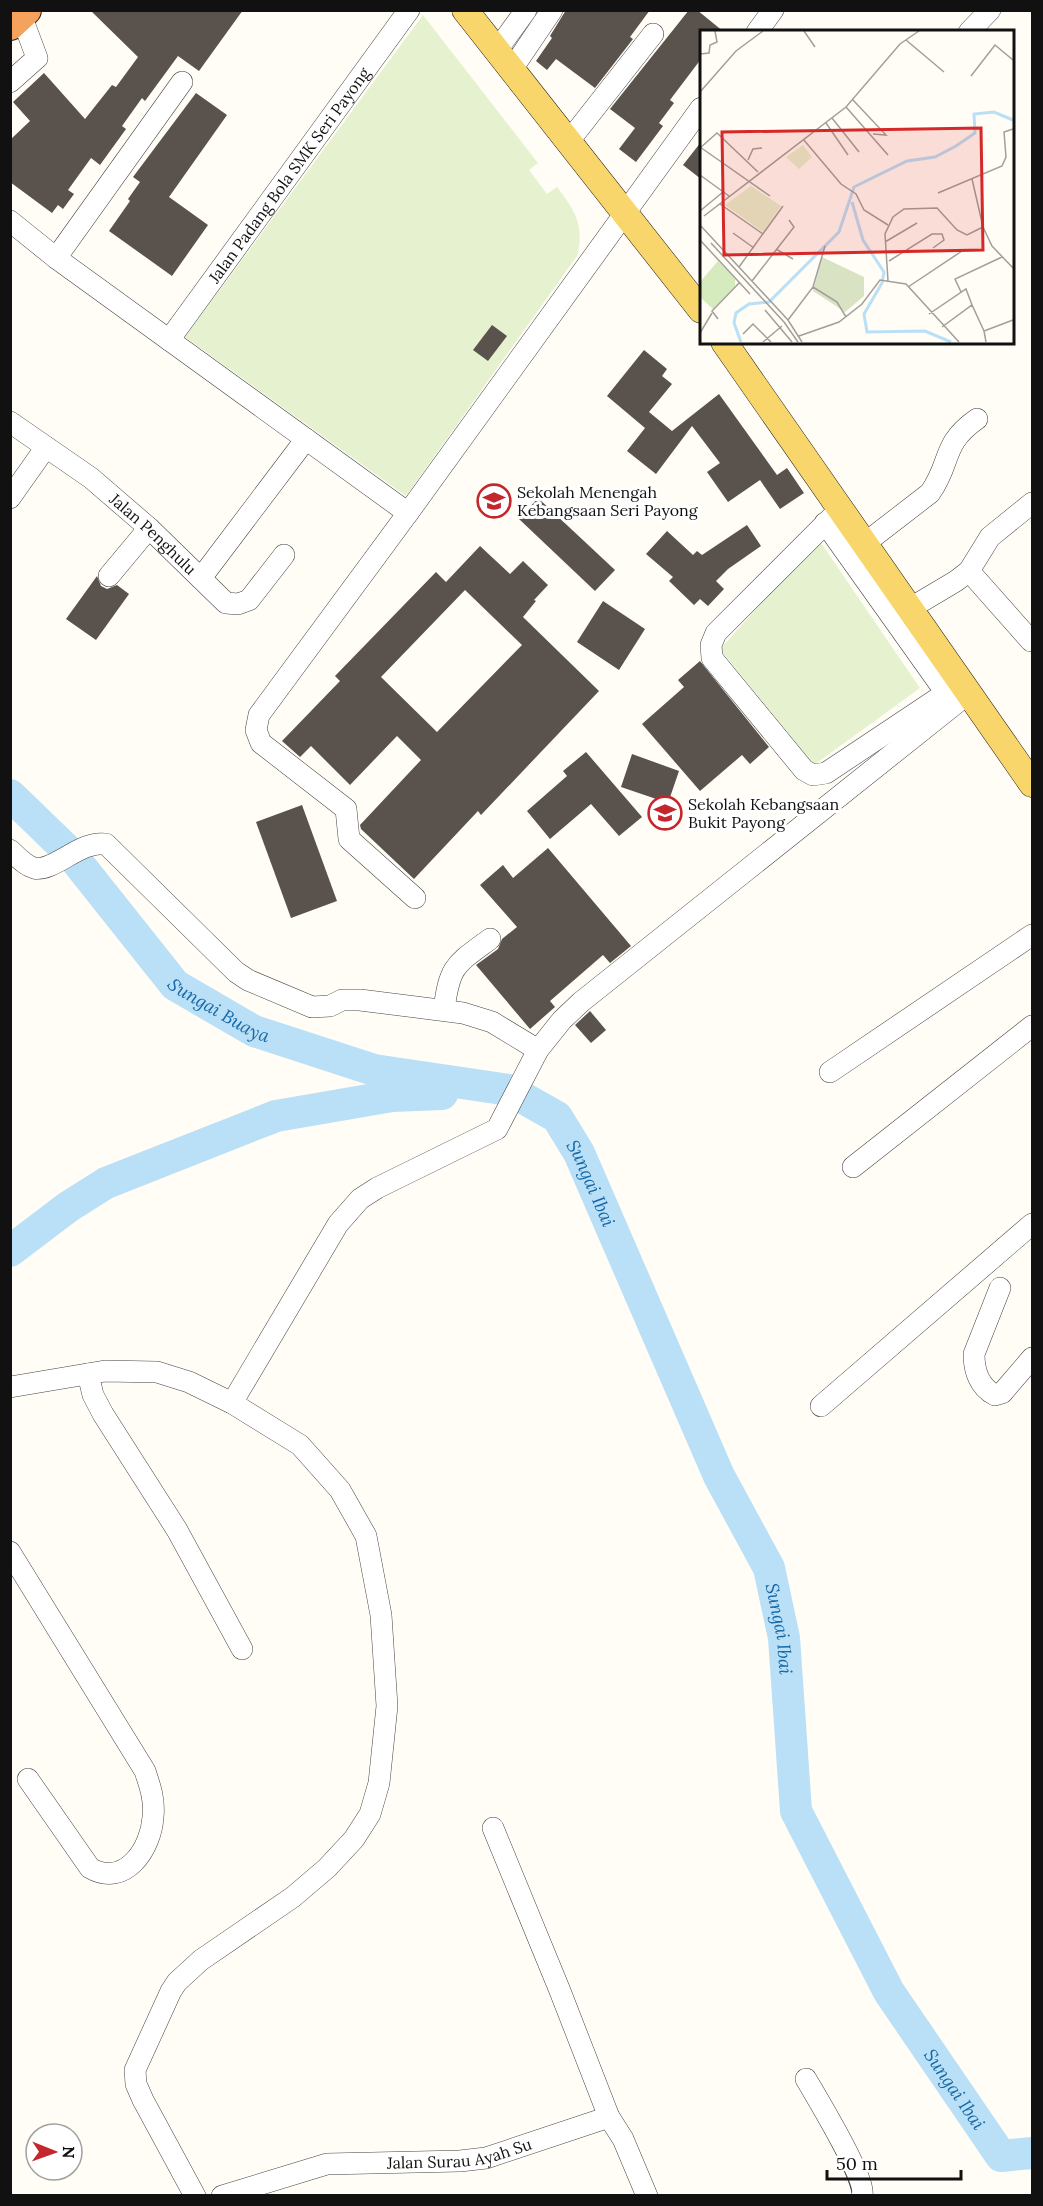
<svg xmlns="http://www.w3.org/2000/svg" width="1043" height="2206" viewBox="0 0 1043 2206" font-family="Lora,serif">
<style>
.pitch{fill:#e6f2cf}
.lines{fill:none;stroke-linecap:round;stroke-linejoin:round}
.river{stroke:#b9e0f7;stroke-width:32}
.building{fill:#5a524d;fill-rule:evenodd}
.minor-casing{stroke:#444;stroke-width:22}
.major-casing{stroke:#222;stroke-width:27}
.highway-casing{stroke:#222;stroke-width:32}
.minor{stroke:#fff;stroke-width:21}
.major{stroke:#f9d66b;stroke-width:26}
.highway{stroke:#f5a25d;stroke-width:30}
.labels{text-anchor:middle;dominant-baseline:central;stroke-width:6;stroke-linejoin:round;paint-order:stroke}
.street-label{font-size:16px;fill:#111;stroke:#fff}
.poi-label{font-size:16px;fill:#111;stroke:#fff;text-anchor:start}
.water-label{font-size:18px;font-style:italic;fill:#1768a6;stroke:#fff}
.inset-river{fill:none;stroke:#b9e0f7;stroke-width:3}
.inset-road{fill:none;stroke:#a09f9a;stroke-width:1.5}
.view{fill:#d62828;fill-opacity:0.15;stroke:#d62828;stroke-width:3}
.inset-edge{fill:none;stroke:#111;stroke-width:3}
</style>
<rect width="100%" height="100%" fill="#fffdf5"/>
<!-- pitch -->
<g class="pitch">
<path d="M423,15L538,163L529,170L547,194L557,187C575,210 585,226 577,256L406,496L185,337Z"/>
<path d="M819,540L920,688L814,765L720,649Z"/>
</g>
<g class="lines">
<!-- river -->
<g class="river">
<path id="s1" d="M10,795L70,853L175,985L254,1031L374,1070L509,1090L557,1117L579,1153L719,1476L769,1568L784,1638L796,1811L889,1992L1001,2156L1032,2153"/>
<path d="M10,1251L68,1207L106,1183L276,1116L392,1096L442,1094"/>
</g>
</g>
<!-- building -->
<g class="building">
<path d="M90,10H243L199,71L178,56L145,101L142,98L122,126L126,129L100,165L91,158L68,190L74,194L63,209L58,205L52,213L10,182V140L30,121L13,102L44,73L85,119L112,85L116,87L138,57Z"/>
<path d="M566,10H650L630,37L633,39L595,88L556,59L547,70L536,61L552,38L550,36Z"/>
<path d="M689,10H697L724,32H701V59L670,100L674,103L659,123L663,126L636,162L619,149L635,128L610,109Z"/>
<path d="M196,93L227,115L169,197L208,225L172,276L109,231L130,201L128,199L140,182L133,177Z"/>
<path d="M701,142V179L683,165Z"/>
<path d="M492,325L507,336L488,361L473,350Z"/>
<path d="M644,350L667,369L662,376L672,384L649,412L672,431L719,394L777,475L787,468L804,493L780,509L760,480L728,502L707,472L720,463L692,426L656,474L627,451L645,428L607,396Z"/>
<path d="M538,498L615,570L595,591L519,519Z"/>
<path d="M747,525L761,546L728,569L716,581L724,589L708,606L700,599L694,605L669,581L673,577L646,554L667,531L693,555L697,551L702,555Z"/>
<path d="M480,546L510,574L523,561L548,585L534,600L536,601L523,617L599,691L481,815L478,811L414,879L361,829L360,825L421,760L397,736L350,785L311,746L300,757L282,741L340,681L335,676L436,572L446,582ZM465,590L522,645L437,732L381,677Z"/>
<path d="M97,576L101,586L107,589L117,585L129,594L96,640L66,619Z"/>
<path d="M603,601L645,629L619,670L577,642Z"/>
<path d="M700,661L769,747L750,764L742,755L700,791L642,724L684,687L678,680Z"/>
<path d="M586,752L642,817L619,836L591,804L550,839L527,811L567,776L563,771Z"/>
<path d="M632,754L679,771L668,803L621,787Z"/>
<path d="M302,805L337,901L291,918L256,822Z"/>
<path d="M548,848L631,946L610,963L603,955L550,1001L555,1007L530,1029L476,965L498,949L502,939L517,927L480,885L503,865L513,878Z"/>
<path d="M590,1011L606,1030L591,1043L575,1025Z"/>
</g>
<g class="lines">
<defs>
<g id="minor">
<path d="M757,32L773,10"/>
<path d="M969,32L990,10"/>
<path d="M497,50L526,10"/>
<path d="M512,69L552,10"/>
<path d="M10,82L37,58L21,15"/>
<path d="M569,141L653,34"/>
<path d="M10,221L56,258L408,513"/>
<path d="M56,258L182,82"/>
<path id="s2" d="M169,340L409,10"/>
<path id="s3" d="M10,422L91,478L149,528L226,603L238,604L249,600L284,555"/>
<path d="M10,498L46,447"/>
<path d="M840,509L716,633L711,645L712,658L804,770L813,775L826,773L961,683"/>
<path d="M825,523L946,693"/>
<path d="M864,544L930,493C952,462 941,444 977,419"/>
<path d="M969,571L1031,641"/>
<path d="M109,576L149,528"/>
<path d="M201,578L306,439"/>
<path d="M909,609L956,581L969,571L990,537L1032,503"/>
<path d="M10,850C18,857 24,865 34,868C53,873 80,840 106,844L236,972L248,980L312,1007L330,1006L342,1000H360L463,1013L492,1022L538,1050"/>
<path d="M415,898L349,839L346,809L261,743L256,730L259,715L408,513L701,108"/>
<path d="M444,1009C450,965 455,965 490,939"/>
<path d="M830,1072L1032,935"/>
<path d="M853,1167L1032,1026"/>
<path d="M1000,1288L974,1354C974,1370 979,1387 995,1395L1002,1393L1032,1358"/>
<path d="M88,1374L93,1395L103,1414L177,1530L242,1649"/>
<path d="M10,1387L105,1371L157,1372L189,1382L232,1403L300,1445L340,1490L366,1536L381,1615L387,1706L379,1783L370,1814L354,1839L327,1868L293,1897L201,1960L177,1982L171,1991L135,2070L136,2084L143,2100L195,2196"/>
<path d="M232,1403L338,1224L360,1199L377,1188L497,1129L538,1050L562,1020L581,1002L969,693"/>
<path d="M821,1406L1032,1224"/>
<path d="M10,1552L145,1771C150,1786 155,1800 153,1817C151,1849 125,1888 90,1868L28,1779"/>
<path d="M493,1828L560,1991L609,2117L623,2139L647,2196"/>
<path d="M806,2079C817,2098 867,2180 862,2196"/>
<path id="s4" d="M222,2196L327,2164L460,2161L486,2158L609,2117"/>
</g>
<g id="major">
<path d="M465,10L701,310"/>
<path d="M724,342L1032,784"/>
</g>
<path id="highway" d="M10,25L26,10"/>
</defs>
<!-- minor casing -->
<use href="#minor" class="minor-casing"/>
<!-- major casing -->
<use href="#major" class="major-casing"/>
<!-- highway casing -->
<use href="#highway" class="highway-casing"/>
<!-- minor -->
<use href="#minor" class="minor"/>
<!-- major -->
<use href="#major" class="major"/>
<!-- highway -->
<use href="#highway" class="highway"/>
</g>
<!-- icons -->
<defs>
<symbol id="school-ring" viewBox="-11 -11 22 22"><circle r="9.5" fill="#fff" stroke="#c4262e" stroke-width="1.5"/><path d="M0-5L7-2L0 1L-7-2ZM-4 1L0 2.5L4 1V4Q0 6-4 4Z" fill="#c4262e"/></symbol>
</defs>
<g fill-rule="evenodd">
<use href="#school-ring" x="475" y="482" width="38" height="38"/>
<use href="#school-ring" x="646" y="794" width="38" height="38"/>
</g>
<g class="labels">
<!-- street labels -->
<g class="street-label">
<text stroke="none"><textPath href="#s2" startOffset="204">Jalan Padang Bola SMK Seri Payong</textPath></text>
<text stroke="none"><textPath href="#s3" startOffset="182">Jalan Penghulu</textPath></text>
<text stroke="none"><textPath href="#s4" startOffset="243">Jalan Surau Ayah Su</textPath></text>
</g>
<!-- poi labels -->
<g class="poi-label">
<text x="517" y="492">Sekolah Menengah<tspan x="517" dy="18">Kebangsaan Seri Payong</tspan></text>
<text x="688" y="804">Sekolah Kebangsaan<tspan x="688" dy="18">Bukit Payong</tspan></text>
</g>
<!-- water labels -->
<g class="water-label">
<text stroke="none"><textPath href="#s1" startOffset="303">Sungai Buaya</textPath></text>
<text stroke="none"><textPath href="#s1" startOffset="736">Sungai Ibai</textPath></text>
<text stroke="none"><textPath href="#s1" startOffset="1222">Sungai Ibai</textPath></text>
<text stroke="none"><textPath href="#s1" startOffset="1726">Sungai Ibai</textPath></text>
</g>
</g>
<!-- overview -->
<g transform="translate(700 30)">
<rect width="314" height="314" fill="#fffdf5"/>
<path d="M18,231L35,249V256L13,279L0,267V252Z" fill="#d5ebbd"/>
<path d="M122,227L164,247V266L145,282L113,261Z" fill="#d9e3c4"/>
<path d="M103,115L112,127L99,139L86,127ZM51,156L81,176L63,202L25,175Z" fill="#e6f2cf"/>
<path class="inset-river" d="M152,172L163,210L184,242L182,253L164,284L167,302L225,301L251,312M41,312L34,293L36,283L49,274L69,272L139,202L154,157L207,131L235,127L256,116L275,103L274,84L294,82L313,90"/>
<path class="inset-road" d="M104,1L115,17M206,10L244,42M0,24L9,23L10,15L17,12L15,1M271,46L295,15L313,30M0,62L36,21L63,1M153,70L186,105L173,104M146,77L188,125M132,88L159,122M126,93L148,125M103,109L141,154L156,164L164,180L188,195M0,117L70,166M0,118L17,103L58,142M48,130L53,119L62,118M0,145L29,166M272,149L283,197L292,216L313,238M238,163L302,136L306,127L304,102L313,99M20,174L63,204M0,181L23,162M4,186L146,77L200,14L219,1M0,195L88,290L102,312M33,203L54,218M0,210L50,264M185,212L217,193M11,213L84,292L98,312M76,219L93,229M189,231L232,204H242L244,210L233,218M39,237L83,176M52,251L94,197L89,190M188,251L185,204L193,187L204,179L237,178L257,200L267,205L283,197M113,257L137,272L146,287M208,257L262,221M261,262L255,249L302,227M65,280L92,312M229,284L266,259L272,275M18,289L12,281L40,252M88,290L113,257L125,216M242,297L272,275L284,301M0,303L12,283M43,304L53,294L71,312M99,306L139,292L162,274L180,250L206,254L259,312M63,312L82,296M286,312L284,301L313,290"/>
<path class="view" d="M281,98L283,220L24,225L22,102Z"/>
<rect width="314" height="314" class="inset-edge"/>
</g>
<!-- border -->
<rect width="1043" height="2206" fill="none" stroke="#111111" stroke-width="24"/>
<!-- north arrow -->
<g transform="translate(54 2152) rotate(91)"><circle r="28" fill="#ffffff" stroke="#a0a0a0" stroke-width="1.5"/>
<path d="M0-4.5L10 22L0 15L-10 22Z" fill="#c4262e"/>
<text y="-9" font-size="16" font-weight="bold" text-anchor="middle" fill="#111111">N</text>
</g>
<!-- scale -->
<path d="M827 2170v9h134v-9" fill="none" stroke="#111111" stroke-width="3"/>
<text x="836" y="2170" font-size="18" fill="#111111" stroke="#ffffff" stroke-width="4.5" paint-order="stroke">50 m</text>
</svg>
